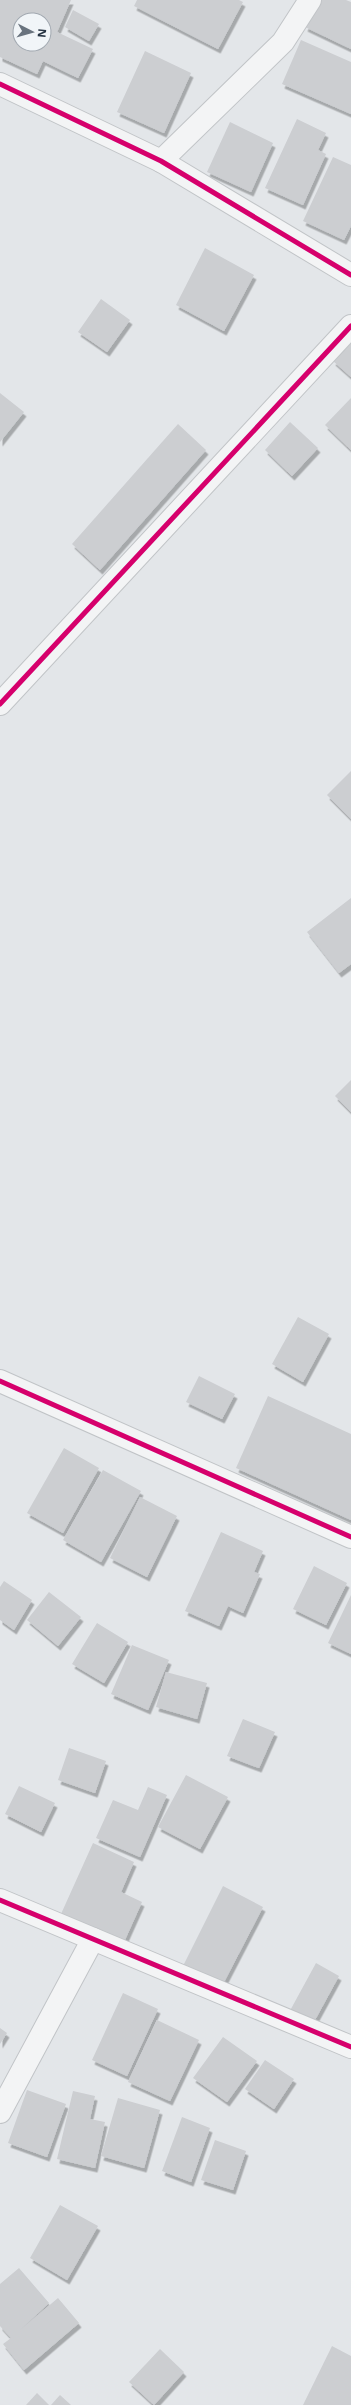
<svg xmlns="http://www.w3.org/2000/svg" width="351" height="2405" viewBox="0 0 351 2405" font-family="'Noto Sans',sans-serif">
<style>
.building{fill:#ccced1;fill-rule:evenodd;filter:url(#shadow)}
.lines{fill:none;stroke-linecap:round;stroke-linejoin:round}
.minor-casing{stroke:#c1c4c7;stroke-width:24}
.minor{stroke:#f3f4f5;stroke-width:22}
.cycleway-casing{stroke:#f1f5f8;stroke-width:8}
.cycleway{stroke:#d6006c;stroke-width:5}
</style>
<defs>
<filter id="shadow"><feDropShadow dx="2.5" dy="4.5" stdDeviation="0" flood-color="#0004"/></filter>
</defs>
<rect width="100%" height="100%" fill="#e3e6e9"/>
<!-- building -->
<g class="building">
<path d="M0,0H71L57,32L93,49L78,78L43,61L37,74L0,57ZM20,20H44V44H20Z"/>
<path d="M137,0H239L243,2L218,49L134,6Z"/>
<path d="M318,0H346L351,2V49L305,27Z"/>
<path d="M73,10L99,24L89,41L65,27Z"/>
<path d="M301,40L351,62V114L282,84Z"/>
<path d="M145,51L191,73L164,133L117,112Z"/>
<path d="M297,119L326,133L318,150L326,154L303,205L265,188Z"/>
<path d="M230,122L273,143L251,192L207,172Z"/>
<path d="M333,157L351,165V226L344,240L303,221Z"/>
<path d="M205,248L254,275L224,331L176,305Z"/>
<path d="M101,299L130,320L107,352L78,332Z"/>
<path d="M351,340V377L333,361Z"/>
<path d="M0,393L24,412L0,442Z"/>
<path d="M351,398V450L325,425Z"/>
<path d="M290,422L318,448L292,476L265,450Z"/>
<path d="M178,424L206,450L100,570L72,544Z"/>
<path d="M351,771V819L327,795Z"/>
<path d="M351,898V964L339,973L307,932Z"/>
<path d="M351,1080V1112L335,1096Z"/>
<path d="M298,1317L329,1334L303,1382L272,1364Z"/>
<path d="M199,1376L235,1394L222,1419L186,1402Z"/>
<path d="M268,1396L351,1434V1520L236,1468Z"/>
<path d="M64,1448L99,1468L63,1533L27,1513Z"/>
<path d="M103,1470L141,1491L101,1562L63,1540Z"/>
<path d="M140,1497L177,1516L147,1577L110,1558Z"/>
<path d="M221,1532L263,1551L254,1572L260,1574L243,1613L228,1606L219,1626L185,1611Z"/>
<path d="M314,1566L347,1583L326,1625L293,1609Z"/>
<path d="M4,1581L32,1600L14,1630L0,1620V1587Z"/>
<path d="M49,1592L81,1617L58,1646L27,1620Z"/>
<path d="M351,1595V1654L328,1643Z"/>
<path d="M97,1623L128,1642L104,1683L72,1664Z"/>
<path d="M132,1645L169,1660L148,1710L111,1694Z"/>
<path d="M166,1672L207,1683L197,1719L156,1707Z"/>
<path d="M243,1719L275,1732L259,1768L227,1756Z"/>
<path d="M69,1748L106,1761L95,1793L58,1780Z"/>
<path d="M186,1775L228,1797L200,1849L158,1827Z"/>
<path d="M19,1786L55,1803L41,1832L5,1814Z"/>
<path d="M148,1787L167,1795L140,1857L96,1838L113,1800L138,1810Z"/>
<path d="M93,1843L134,1862L121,1892L142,1902L124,1942L61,1914Z"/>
<path d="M223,1886L263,1907L222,1986L183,1966Z"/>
<path d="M316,1963L339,1976L309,2031L286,2018Z"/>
<path d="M123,1993L158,2009L127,2076L92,2060Z"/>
<path d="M157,2020L199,2040L170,2101L128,2082Z"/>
<path d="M0,2028L7,2033L0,2044Z"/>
<path d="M223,2037L257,2061L227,2102L193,2078Z"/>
<path d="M265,2060L294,2079L274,2109L245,2089Z"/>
<path d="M27,2090L66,2104L47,2157L8,2143Z"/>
<path d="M73,2091L95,2096L90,2119L105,2122L95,2168L57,2159Z"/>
<path d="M118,2098L160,2110L144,2168L101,2156Z"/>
<path d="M182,2117L210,2128L191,2182L162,2171Z"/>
<path d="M215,2140L246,2151L233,2190L201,2180Z"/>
<path d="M60,2205L98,2226L67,2280L30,2258Z"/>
<path d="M19,2268L49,2303L20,2330L58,2298L79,2323L24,2370L3,2344L11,2338L0,2326V2284Z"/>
<path d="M332,2346L351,2356V2405H303Z"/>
<path d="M160,2349L184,2372L154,2405L129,2382Z"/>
<path d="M37,2393L49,2405H26Z"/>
<path d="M60,2395L71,2405H51Z"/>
</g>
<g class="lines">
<defs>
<g id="minor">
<path d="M0,84L161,161L351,275"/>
<path d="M161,161L283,42L310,0"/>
<path d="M0,704L351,326"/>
<path d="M0,1381L351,1537"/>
<path d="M0,1900L351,2047"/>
<path d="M0,2112L93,1939"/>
</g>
</defs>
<!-- minor casing -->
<use href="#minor" class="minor-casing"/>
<!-- minor -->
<use href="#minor" class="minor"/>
<defs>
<g id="cycleway">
<path d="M0,84L161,161L351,275"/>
<path d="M0,704L351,326"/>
<path d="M0,1381L351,1537"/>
<path d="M0,1900L351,2047"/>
</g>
</defs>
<!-- cycleway casing -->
<use href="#cycleway" class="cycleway-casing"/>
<!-- cycleway -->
<use href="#cycleway" class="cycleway"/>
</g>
<!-- north arrow -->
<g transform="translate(32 32) rotate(96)"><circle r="19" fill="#f1f5f8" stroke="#a1a8b0"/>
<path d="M0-3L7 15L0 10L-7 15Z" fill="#69737e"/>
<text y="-6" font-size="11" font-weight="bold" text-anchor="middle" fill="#283544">N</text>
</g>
</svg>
